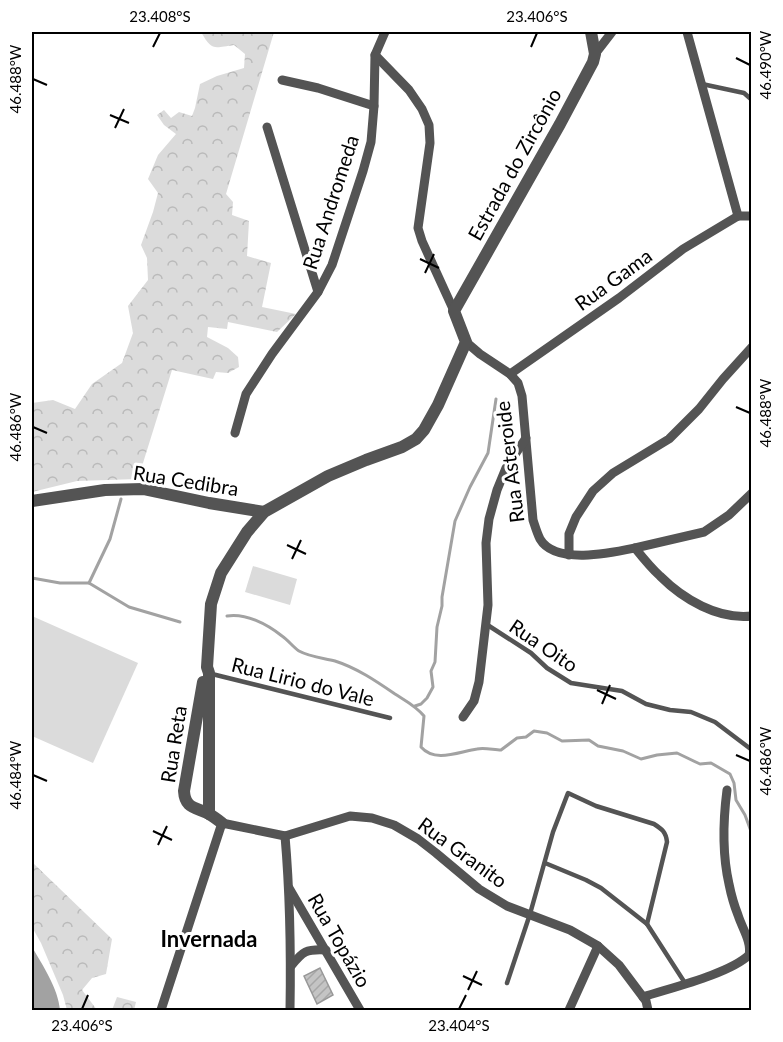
<svg xmlns="http://www.w3.org/2000/svg" width="783" height="1042" viewBox="0 0 783 1042" font-family="Lato,sans-serif">
<style>
.forest{fill:url(#forest-crowns)}
.pitch{fill:#dbdbdb}
.water{fill:#a2a2a2}
.lines{fill:none;stroke-linecap:round;stroke-linejoin:round}
.stream{stroke:#a2a2a2;stroke-width:3}
.building{fill:url(#building-hatch);stroke:#989898;stroke-width:1.5}
.service{stroke:#545454;stroke-width:4.5}
.minor{stroke:#545454;stroke-width:9}
.tertiary{stroke:#545454;stroke-width:12}
.ticks{fill:none;stroke:#000;stroke-width:2}
.labels{text-anchor:middle;dominant-baseline:central;stroke-width:6;stroke-linejoin:round;paint-order:stroke}
.street-label{font-size:20px;fill:#000;stroke:#fff}
.quarter-label{font-size:22px;font-weight:bold;fill:#000;stroke:#fff}
.neatline{fill:none;stroke:#000;stroke-width:2}
.ticks-label{font-size:15px;text-anchor:middle;fill:#000}
</style>
<defs>
<pattern id="forest-crowns" width="20" height="18" patternUnits="userSpaceOnUse" patternTransform="scale(1.5)"><rect width="20" height="18" fill="#dbdbdb"/><path d="M2 6a3 3 0 1 1 6 0M12 15a3 3 0 1 1 6 0" fill="none" stroke="#bababa"/></pattern>
<pattern id="building-hatch" width="6" height="6" patternUnits="userSpaceOnUse" patternTransform="scale(1.5)"><rect width="6" height="6" fill="#c4c4c4"/><path d="M-1 1l2-2M0 6l6-6M5 7l2-2" fill="none" stroke="#a7a7a7"/></pattern>
</defs>
<rect width="100%" height="100%" fill="#fff"/>
<!-- forest -->
<g class="forest">
<path d="M201,32H274L226,194L233,202L232,215L249,221L247,256L271,263L262,307L296,314L277,332L228,322L227,329L208,327L207,337L228,348L238,357L239,367L228,373L216,372L213,379L172,370L138,479L77,481L32,492V403L53,400L75,409L92,384L122,363L133,333L128,306L148,280L147,258L141,245L153,212L158,193L148,179L158,155L176,134L164,125L157,115L164,110L171,118L179,112L192,116L195,108L200,84L217,76L244,68L245,54L234,45C213,48 212,51 201,32Z"/>
<path d="M32,862L112,939L106,974L92,978L82,990L97,1010H67L63,995L41,943L32,927Z"/>
<path d="M117,997L136,1002L134,1010H112Z"/>
</g>
<!-- pitch -->
<g class="pitch">
<path d="M253,566L297,579L290,605L245,592Z"/>
<path d="M32,616L138,663L93,763L32,736Z"/>
</g>
<!-- water -->
<path class="water" d="M32,947C43,966 58,988 60,1010H32Z"/>
<g class="lines">
<!-- stream -->
<g class="stream">
<path d="M32,578L60,583H89L129,607L180,622"/>
<path d="M89,583L110,539L121,499"/>
<path d="M227,616C246,613 267,624 282,636C288,640 293,647 299,651C310,657 323,658 335,661C357,668 376,681 395,694C406,701 416,706 424,716L421,747C435,763 458,752 477,749C484,747 494,750 501,750L517,738L526,737L534,731L547,733L562,741L589,740L598,746L623,751L641,759L657,755L677,753L700,764L711,763L730,774L734,783L736,800L745,815L752,834"/>
<path d="M415,706L421,704L427,698L433,687L431,671L435,662L437,627L442,606V597L455,521L470,487L488,453L496,399"/>
</g>
</g>
<!-- building -->
<path class="building" d="M320,968L333,995L317,1004L304,976Z"/>
<g class="lines">
<!-- service -->
<g class="service">
<path d="M702,84L744,93L752,100"/>
<path d="M486,624L531,653L547,668L571,683L622,691L646,704L670,710L691,712L715,722L752,750"/>
<path d="M212,674L390,718"/>
<path d="M545,863L586,880L601,888L647,924L685,983"/>
<path d="M507,983L530,914L553,832L568,793L596,806L654,824C662,829 666,832 667,842L647,924"/>
</g>
<!-- minor -->
<g class="minor">
<path d="M687,32L738,216"/>
<path d="M595,54L612,32"/>
<path d="M375,55L409,90L422,109L429,125L430,143L418,228L422,241L454,311"/>
<path d="M282,80L318,88L374,106"/>
<path d="M267,127L318,292"/>
<path d="M738,216H752"/>
<path d="M466,342L480,354L510,374L518,383L522,396L533,520C535,526 537,533 540,539C555,565 611,553 635,548C643,558 651,568 660,576C683,599 718,620 752,616"/>
<path d="M510,374L619,298L683,249L738,216"/>
<path d="M235,433L246,394L272,354L318,292L332,265L363,171L371,142L374,106L375,55L385,32"/>
<path d="M635,548L704,532L729,515L752,493"/>
<path d="M569,555V534L576,517L593,491L613,473L669,439L699,409L723,379L752,347"/>
<path d="M463,717L474,701L479,682L488,605L486,543L489,519L497,490L506,468L526,438"/>
<path d="M285,836C290,894 291,952 290,1010"/>
<path d="M289,888L360,1010"/>
<path d="M291,966C303,951 306,949 326,950"/>
<path d="M643,997C670,988 729,974 749,955C752,942 742,928 738,915C734,905 731,894 729,884C722,853 723,821 727,790"/>
<path d="M161,1010L222,823L285,836L350,816L372,818L394,825L418,839L436,853L479,889L507,906L570,930L598,946L619,965L646,1001L648,1010"/>
<path d="M569,1010L598,946"/>
</g>
<!-- tertiary -->
<g class="tertiary">
<path d="M32,501L105,490L143,489L209,503L264,512"/>
<path d="M203,682L184,791C185,809 196,807 209,814C214,817 218,820 222,823"/>
<path d="M209,814V673L207,667L211,604L221,573L247,532L264,512L328,476L366,460L402,447L416,439L424,430L438,405L466,342L454,311L560,124L593,62L595,54L591,32"/>
</g>
</g>
<!-- ticks -->
<path class="ticks" d="M153,47L160,33M531,47L537,33M736,58L750,65M33,79L47,85M110,115L129,123M115,128L124,109M420,259L439,268M425,273L434,254M736,407L750,413M33,427L47,433M287,545L306,554M292,559L301,540M597,690L616,699M602,704L610,685M736,755L750,761M33,775L47,781M153,831L172,840M158,845L167,826M463,976L482,985M468,990L477,971M82,1009L88,995M459,1009L466,995"/>
<g class="labels">
<!-- street labels -->
<g class="street-label">
<text transform="translate(514 164) rotate(-61)">Estrada do Zircônio</text>
<text transform="translate(330 202) rotate(-72)">Rua Andromeda</text>
<text transform="translate(613 279) rotate(-36)">Rua Gama</text>
<text transform="translate(509 462) rotate(-97)">Rua Asteroide</text>
<text transform="translate(186 480) rotate(9)">Rua Cedibra</text>
<text transform="translate(544 645) rotate(34)">Rua Oito</text>
<text transform="translate(303 681) rotate(14)">Rua Lirio do Vale</text>
<text transform="translate(173 744) rotate(-81)">Rua Reta</text>
<text transform="translate(463 852) rotate(36)">Rua Granito</text>
<text transform="translate(340 940) rotate(60)">Rua Topázio</text>
</g>
<!-- quarter labels -->
<g class="quarter-label">
<text x="209" y="938">Invernada</text>
</g>
</g>
<!-- border -->
<rect width="783" height="1042" fill="none" stroke="#ffffff" stroke-width="66"/>
<rect x="33" y="33" width="717" height="976" class="neatline"/>
<g class="ticks-label">
<text x="160" y="22">23.408°S</text>
<text x="537" y="22">23.406°S</text>
<text transform="translate(766 65) rotate(-90)" y="5">46.490°W</text>
<text transform="translate(16 79) rotate(-90)" y="5">46.488°W</text>
<text transform="translate(766 413) rotate(-90)" y="5">46.488°W</text>
<text transform="translate(16 427) rotate(-90)" y="5">46.486°W</text>
<text transform="translate(766 761) rotate(-90)" y="5">46.486°W</text>
<text transform="translate(16 775) rotate(-90)" y="5">46.484°W</text>
<text x="82" y="1031">23.406°S</text>
<text x="459" y="1031">23.404°S</text>
</g>
</svg>
